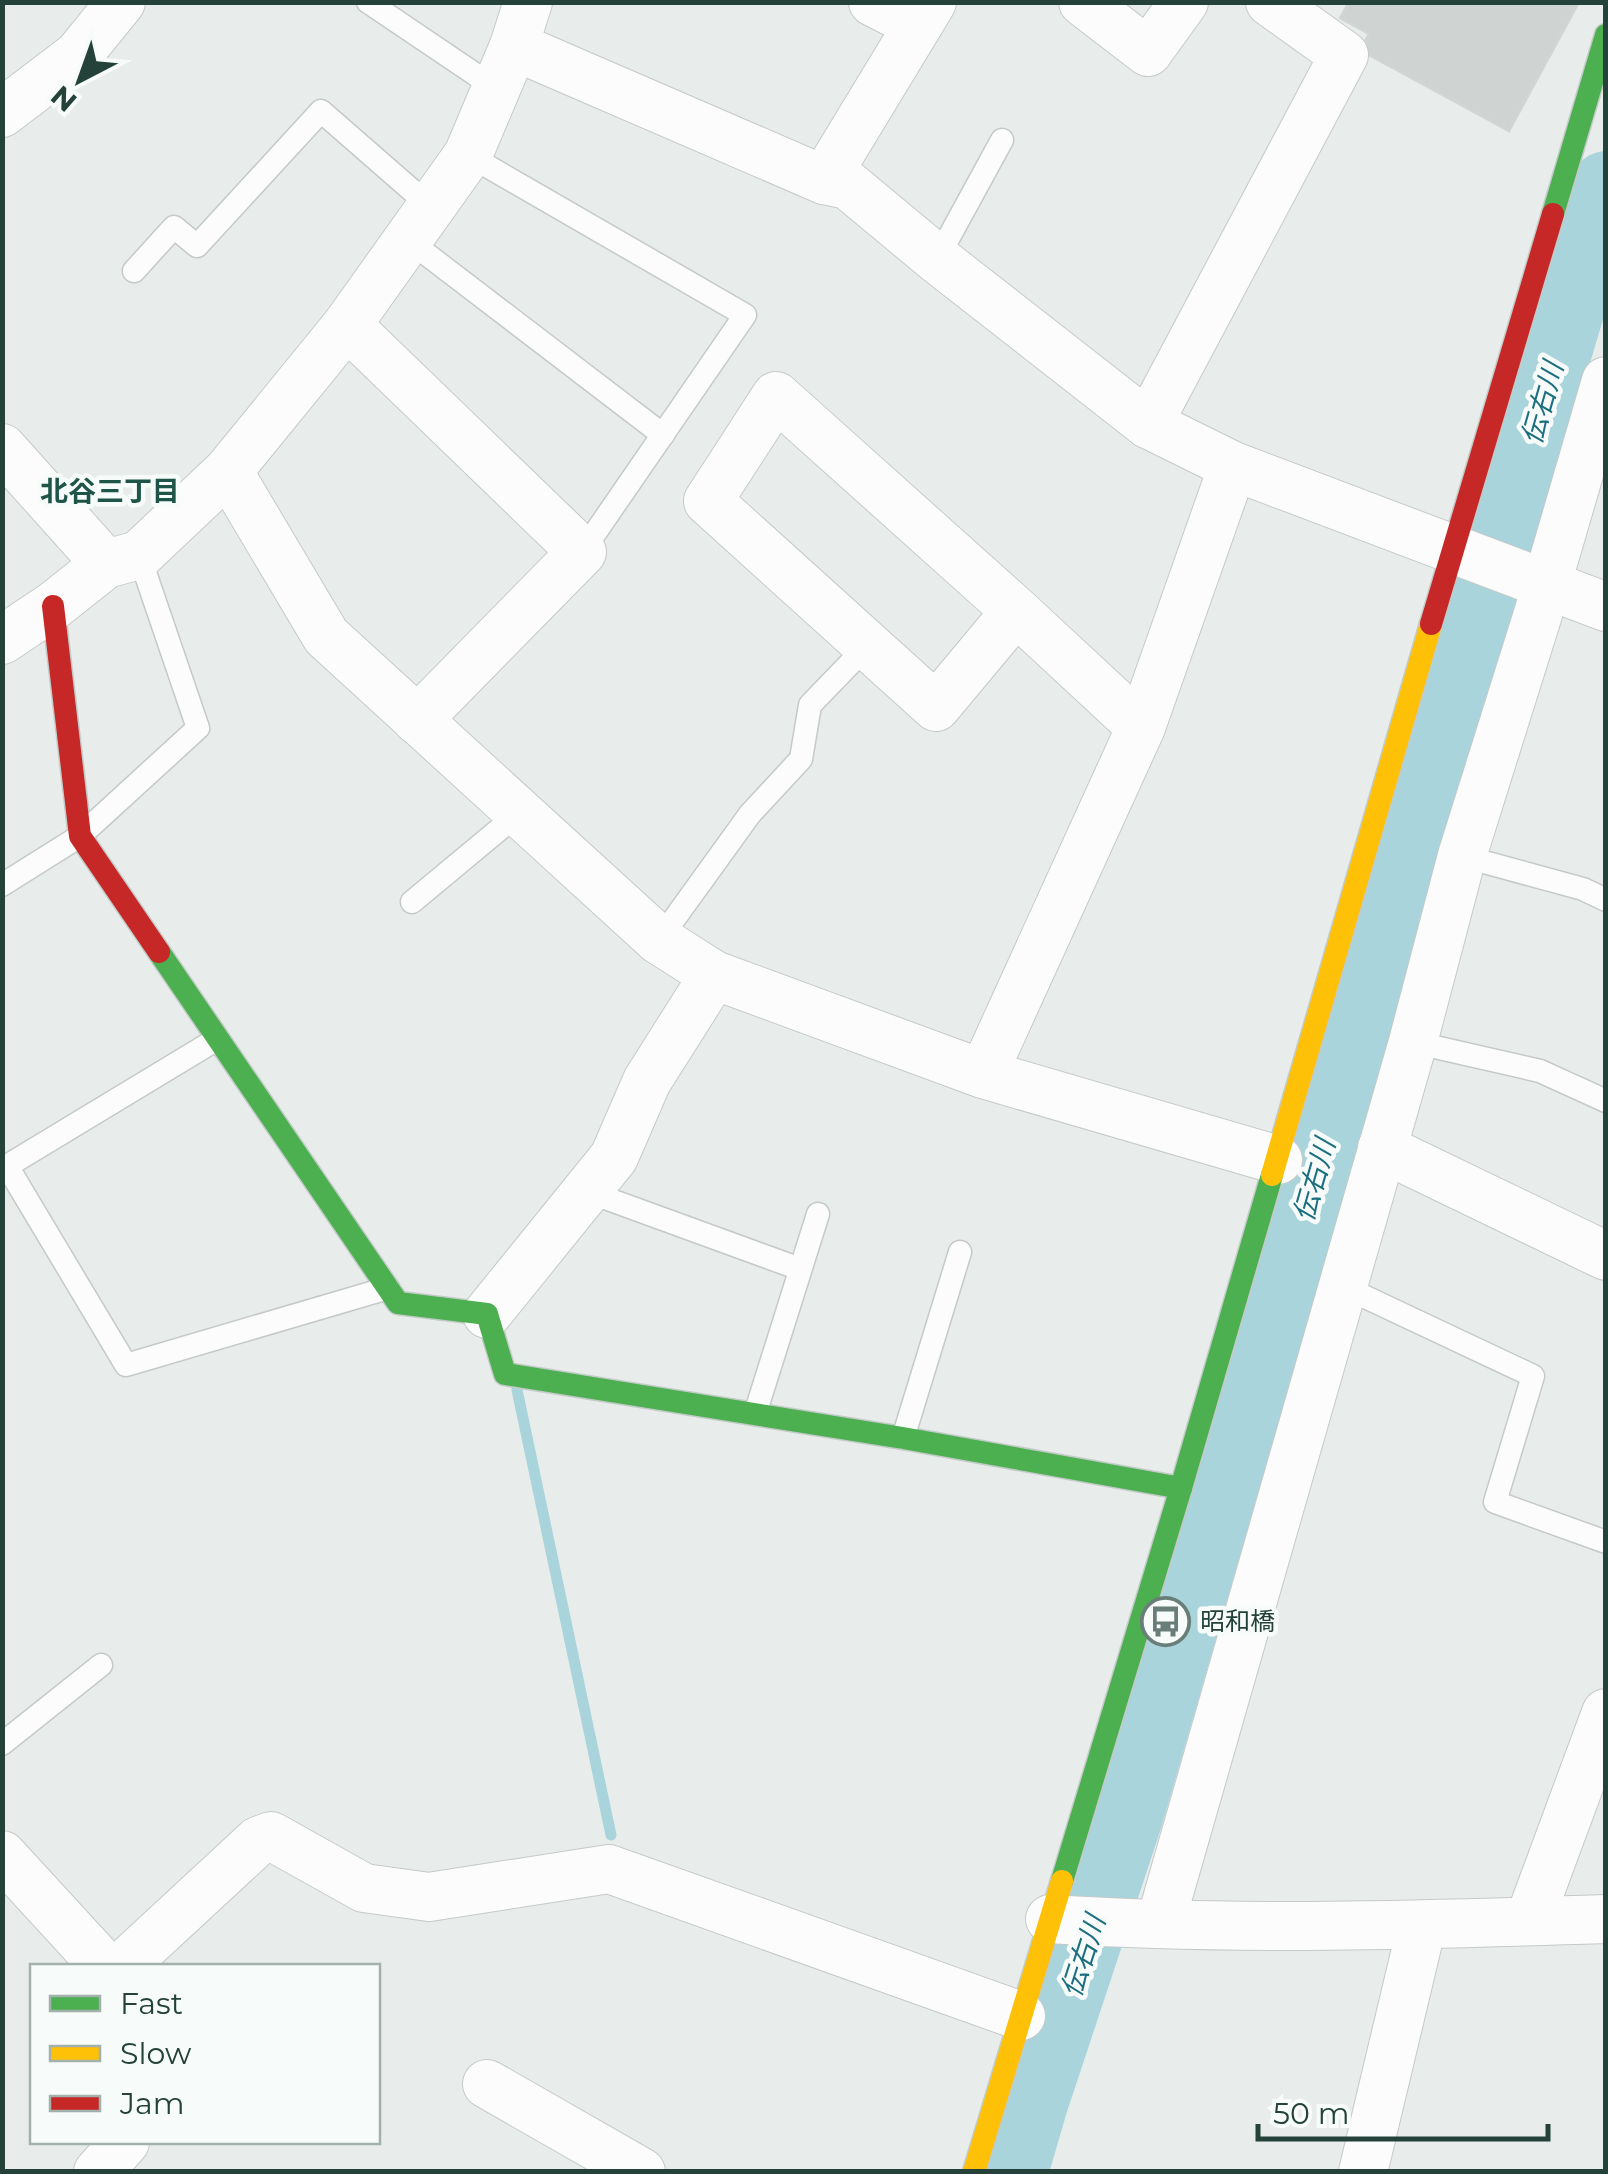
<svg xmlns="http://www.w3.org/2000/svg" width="1608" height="2174" viewBox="0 0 1608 2174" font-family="Montserrat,'Noto Sans JP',sans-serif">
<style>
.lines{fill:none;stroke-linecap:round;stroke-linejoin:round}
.stream{stroke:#a9d4db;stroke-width:11}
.river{stroke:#a9d4db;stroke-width:70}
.building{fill:#cfd4d2;stroke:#d1d6d4;stroke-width:2.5}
.lane-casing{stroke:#c5cac8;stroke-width:25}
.street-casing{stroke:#c5cac8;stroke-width:50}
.fast-casing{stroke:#c3cbc8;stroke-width:25}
.slow-casing{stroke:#c3cbc8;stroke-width:25}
.jam-casing{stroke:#c3cbc8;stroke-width:25}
.lane{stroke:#fcfcfc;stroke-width:22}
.street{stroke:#fcfcfc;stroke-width:48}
.fast{stroke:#4caf50;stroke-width:22}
.slow{stroke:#ffc107;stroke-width:22}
.jam{stroke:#c62828;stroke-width:22}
.labels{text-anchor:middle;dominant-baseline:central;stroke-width:9;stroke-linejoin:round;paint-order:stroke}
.poi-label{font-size:25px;fill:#24423a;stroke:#f7fbf9;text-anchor:start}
.water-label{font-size:28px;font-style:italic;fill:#1c6f80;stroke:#f7fbf9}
.neighbourhood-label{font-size:28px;font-weight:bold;fill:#1f5548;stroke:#f7fbf9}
</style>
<rect width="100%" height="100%" fill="#e8edeb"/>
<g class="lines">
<!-- stream -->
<path class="stream" d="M517,1390L611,1835"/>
<!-- river -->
<path class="river" d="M1013,2172L1033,2103L1128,1817L1354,1036L1606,186"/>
</g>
<!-- building -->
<path class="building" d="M1349,2H1579L1509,131L1360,50L1369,34L1340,18Z"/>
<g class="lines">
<defs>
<g id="lane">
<path d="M368,2L497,89"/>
<path d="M468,155L745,315L582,552"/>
<path d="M408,240L663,435"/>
<path d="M937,259L1002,140"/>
<path d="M134,271L174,227L197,246L321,111L431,207"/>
<path d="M1462,856L1583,889L1606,900"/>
<path d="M2,885L80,836L198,728L139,555"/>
<path d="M412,902L519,813"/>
<path d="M659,940L750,814L801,759L810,705L868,645"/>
<path d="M217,1039L7,1166L126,1365L388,1288"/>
<path d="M1413,1042L1540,1071L1606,1101"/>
<path d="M586,1191L800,1269"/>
<path d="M1342,1286L1533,1376L1495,1502L1606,1542"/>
<path d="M755,1414L818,1214"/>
<path d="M903,1438L960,1252"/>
<path d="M2,1744L101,1665"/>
</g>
<g id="street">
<path d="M873,2L918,25"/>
<path d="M1083,2L1148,52L1184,2"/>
<path d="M514,46L824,180L848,185L937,259L1148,424L1233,466L1606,607"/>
<path d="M2,113L78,55L121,2"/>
<path d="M824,180L932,2"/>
<path d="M347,325L582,552L417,720"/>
<path d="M1148,424L1344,55L1270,2"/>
<path d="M2,448L106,564"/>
<path d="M228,471L326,636L659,940L714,975L983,1074L1278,1160"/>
<path d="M1016,611L936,707L708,501L776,396L1016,611L1141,727"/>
<path d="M2,640L53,606L106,564L139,555L228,471L347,325L468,155L514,46L528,2"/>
<path d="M983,1074L1141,727L1233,466"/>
<path d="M1382,1148L1606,1256"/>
<path d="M487,1314L614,1157L647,1081L714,975"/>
<path d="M2,1855L104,1966"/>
<path d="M1050,1919C1235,1931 1421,1925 1606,1919"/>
<path d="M1529,1921L1606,1713"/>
<path d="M1160,1924L1413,1042L1462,856L1538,614L1606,381"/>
<path d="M123,1966L258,1841L271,1836L364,1888L429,1897L609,1869L1021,2016"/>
<path d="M487,2084L641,2172"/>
<path d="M98,2172L125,2142"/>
<path d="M1363,2172L1422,1925"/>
</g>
<g id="fast">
<path d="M1553,214L1606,35"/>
<path d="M159,952L398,1303L487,1314L505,1374L903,1438L1181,1488"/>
<path d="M1062,1881L1181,1488L1272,1175"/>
</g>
<g id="slow">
<path d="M1272,1175L1431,624"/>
<path d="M974,2172L1062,1881"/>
</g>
<g id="jam">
<path d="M53,606L80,836L159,952"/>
<path d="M1431,624L1553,214"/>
</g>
</defs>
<!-- lane casing -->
<use href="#lane" class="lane-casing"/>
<!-- street casing -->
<use href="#street" class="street-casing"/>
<!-- fast casing -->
<use href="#fast" class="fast-casing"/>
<!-- slow casing -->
<use href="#slow" class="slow-casing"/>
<!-- jam casing -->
<use href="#jam" class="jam-casing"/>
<!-- lane -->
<use href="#lane" class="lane"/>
<!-- street -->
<use href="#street" class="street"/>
<!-- fast -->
<use href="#fast" class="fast"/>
<!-- slow -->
<use href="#slow" class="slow"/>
<!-- jam -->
<use href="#jam" class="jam"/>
</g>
<!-- icons -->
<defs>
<symbol id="bus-ring" viewBox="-11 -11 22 22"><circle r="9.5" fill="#f7fbf9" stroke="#697e78" stroke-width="1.5"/><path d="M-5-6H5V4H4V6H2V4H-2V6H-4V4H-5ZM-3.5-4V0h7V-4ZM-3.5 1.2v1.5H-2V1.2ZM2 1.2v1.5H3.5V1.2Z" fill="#697e78"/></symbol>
</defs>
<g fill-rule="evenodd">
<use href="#bus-ring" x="1138" y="1594" width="55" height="55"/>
</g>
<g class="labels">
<!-- poi labels -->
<g class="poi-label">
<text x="1200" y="1621">昭和橋</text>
</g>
<!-- water labels -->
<g class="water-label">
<text transform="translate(1542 403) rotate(-74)">伝右川</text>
<text transform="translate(1314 1180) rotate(-74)">伝右川</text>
<text transform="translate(1083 1956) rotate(-72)">伝右川</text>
</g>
<!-- neighbourhood labels -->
<g class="neighbourhood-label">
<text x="110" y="491">北谷三丁目</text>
</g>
</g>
<!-- border -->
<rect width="1608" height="2174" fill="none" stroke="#24423a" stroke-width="10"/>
<!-- legend -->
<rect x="30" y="1964" width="350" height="180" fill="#f7fbf9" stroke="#a3b1ad" stroke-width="2.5"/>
<rect x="50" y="1996" width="50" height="15" fill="#4caf50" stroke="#a3b1ad" stroke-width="2.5"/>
<text x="120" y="2014" font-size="30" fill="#24423a">Fast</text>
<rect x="50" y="2046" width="50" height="15" fill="#ffc107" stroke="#a3b1ad" stroke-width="2.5"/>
<text x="120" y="2064" font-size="30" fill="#24423a">Slow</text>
<rect x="50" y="2096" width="50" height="15" fill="#c62828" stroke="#a3b1ad" stroke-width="2.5"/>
<text x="120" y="2114" font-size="30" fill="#24423a">Jam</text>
<!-- north arrow -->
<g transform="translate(80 80) rotate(221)" stroke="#f7fbf9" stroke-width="8" paint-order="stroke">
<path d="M0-8L18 38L0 25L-18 38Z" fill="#24423a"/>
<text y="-15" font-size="28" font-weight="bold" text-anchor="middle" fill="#24423a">N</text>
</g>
<!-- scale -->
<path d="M1258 2124v15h290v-15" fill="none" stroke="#24423a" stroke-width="5"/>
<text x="1273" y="2124" font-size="30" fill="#24423a" stroke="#f7fbf9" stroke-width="8" paint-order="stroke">50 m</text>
</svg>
